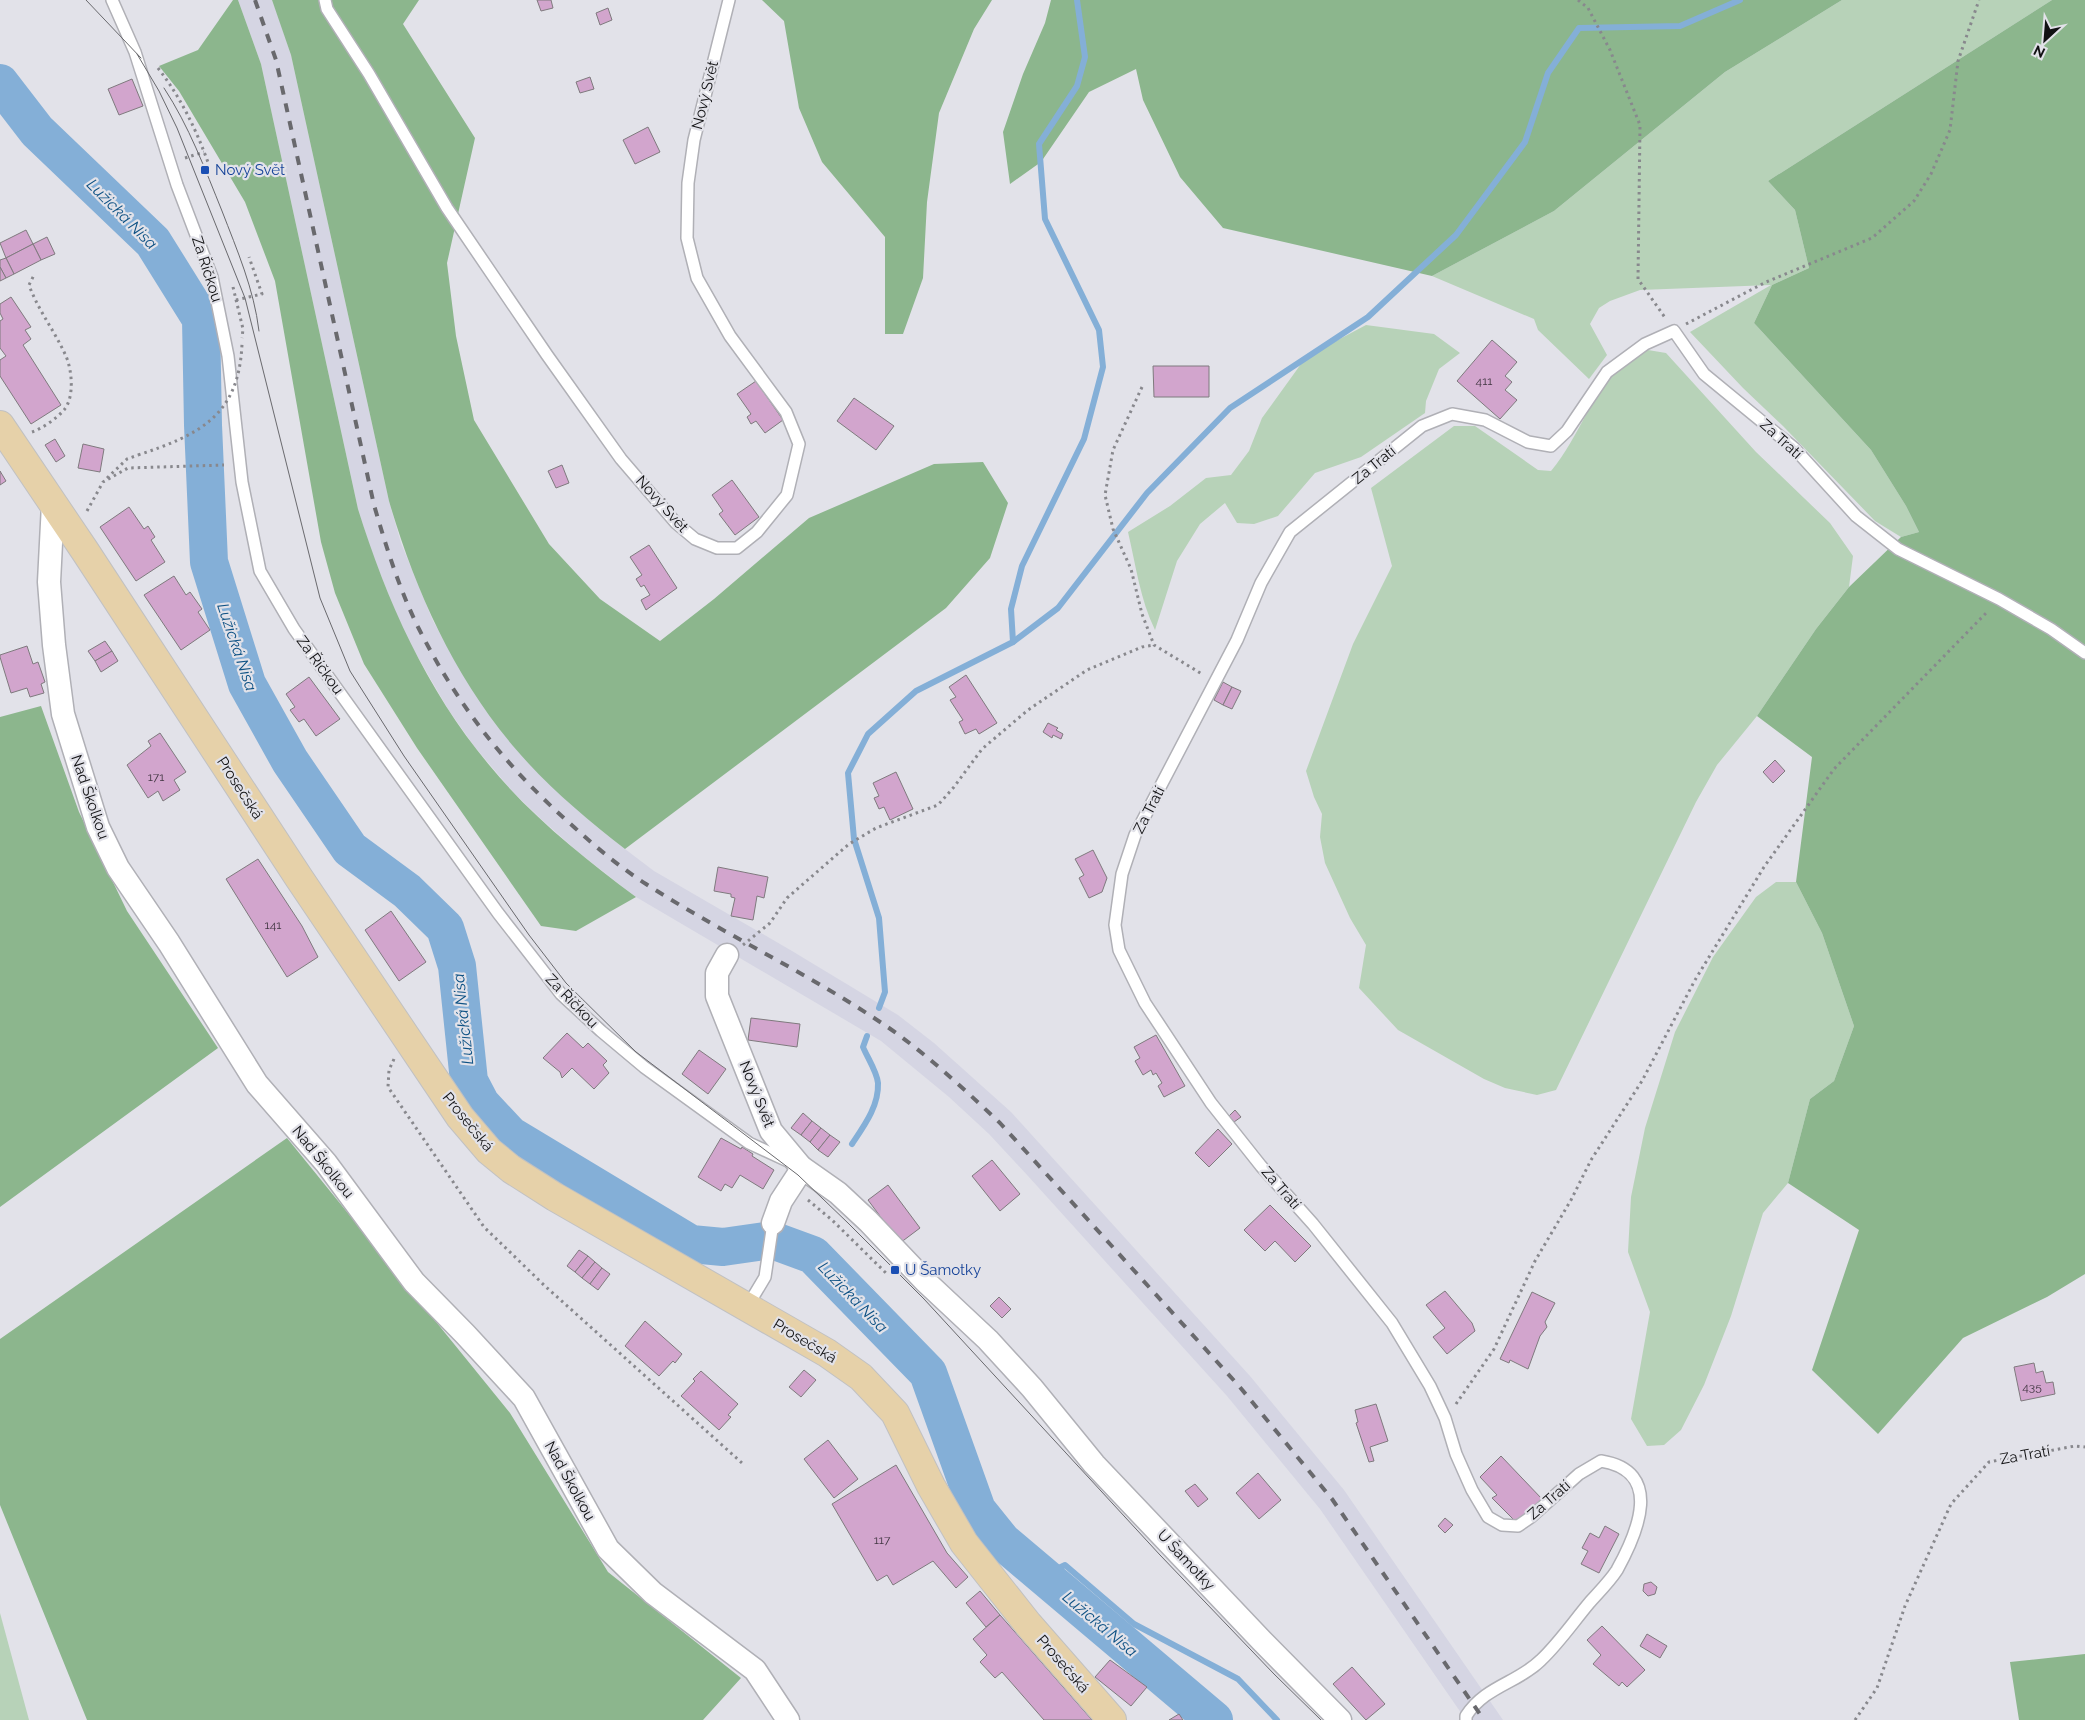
<svg xmlns="http://www.w3.org/2000/svg" width="2085" height="1720" viewBox="0 0 2085 1720" font-family="Raleway,sans-serif">
<style>
.built{fill:#d5d5e3}
.green{fill:#b7d2b8}
.forest{fill:#8cb68d}
.lines{fill:none;stroke-linecap:round;stroke-linejoin:round}
.stream{stroke:#84afd7;stroke-width:6}
.river{stroke:#84afd7;stroke-width:38}
.building{fill:#d2a5cd;stroke:#7f7a7e}
.lane-casing{stroke:#b0b0b6;stroke-width:14}
.street-casing{stroke:#b0b0b6;stroke-width:25}
.primary-casing{stroke:#c1c1c2;stroke-width:30}
.path{stroke:#88888d;stroke-width:3;stroke-dasharray:2.5 4;stroke-linecap:butt}
.lane{stroke:#fff;stroke-width:11}
.street{stroke:#fff;stroke-width:22}
.primary{stroke:#e6d1a9;stroke-width:28}
.tram{stroke:#69696d;stroke-width:1}
.rail{stroke:#69696d;stroke-width:4;stroke-dasharray:9 9;stroke-linecap:butt}
.path-bridge{stroke:#88888d;stroke-width:3;stroke-dasharray:2.5 4;stroke-linecap:butt}
.transit-dot{fill:#1a4fb4;stroke:#e2e2e9;stroke-width:2}
.labels{text-anchor:middle;dominant-baseline:central;stroke-width:4.5;stroke-linejoin:round;paint-order:stroke}
.number-label{font-size:12px;fill:#413642}
.street-label{font-size:15px;fill:#111113;stroke:#e2e2e9}
.transit-label{font-size:15px;fill:#164399;stroke:#e2e2e9;text-anchor:start}
.water-label{font-size:16px;font-style:italic;fill:#0d5184;stroke:#e2e2e9}
</style>
<rect width="100%" height="100%" fill="#e2e2e9"/>
<!-- built -->
<path class="built" d="M238,0H272L278,16L291,55L389,501L401,543L433,621L474,692L499,728L536,771L597,827L625,849L654,871L792,951L898,1015L934,1043L1011,1112L1250,1376L1344,1490L1503,1720H1466L1320,1509L1227,1396L1028,1176L989,1134L949,1097L881,1041L636,897L624,888L577,851L541,819L513,792L474,746L448,709L405,635L372,553L358,509L261,64Z"/>
<!-- green -->
<g class="green">
<path d="M1842,0H2052L1768,181L1795,210L1809,268L1772,285L1754,323L1871,450L1906,506L1919,532L1901,537L1875,521L1783,426L1743,388L1690,332L1771,285L1640,290L1610,301L1599,308L1590,324L1607,355L1589,379L1538,330L1534,319L1432,276L1554,211L1725,72Z"/>
<path d="M1366,325L1434,334L1460,353L1439,369L1426,401L1425,413L1361,457L1315,473L1278,516L1254,524L1237,523L1225,503L1200,524L1177,561L1155,630C1140,599 1136,566 1128,532L1170,506L1206,478L1231,475L1249,451L1262,418L1306,357Z"/>
<path d="M1648,350L1666,353L1756,452L1830,523L1853,556L1849,587L1816,629L1757,716L1717,765L1696,802L1556,1090L1537,1095L1505,1088L1484,1079L1398,1030L1359,988L1366,945L1350,918L1325,863L1320,837L1322,814L1314,797L1306,771L1353,644L1392,566L1371,488L1454,426H1475L1538,470L1551,471C1580,437 1594,384 1631,358C1635,354 1643,352 1648,350Z"/>
<path d="M1776,882H1796L1822,933L1854,1026L1834,1081L1810,1099L1788,1183L1763,1213L1731,1316L1704,1385L1681,1430L1664,1445L1647,1446L1631,1419L1650,1312L1628,1252L1631,1197L1645,1128L1675,1032L1713,957L1756,897Z"/>
<path d="M0,1613L29,1720H0Z"/>
</g>
<!-- forest -->
<g class="forest">
<path d="M233,0H238L261,64L358,509C387,602 427,691 490,766C531,816 584,858 636,897L576,931L541,926L417,748L364,664L335,593L321,542L275,281L245,202L179,91L159,66L198,50Z"/>
<path d="M272,0H419L403,24L475,138L447,263L456,336L474,420L549,544L600,599L660,641L714,599L809,518L934,464L983,462L1008,503L990,558L946,608L625,849C585,818 546,785 513,746C453,674 415,590 389,501L291,55Z"/>
<path d="M762,0H992L974,29L939,113L927,202L923,278L903,334H885V237L822,162L799,108L784,21Z"/>
<path d="M1051,0H1842L1725,72L1554,211L1432,276L1223,228L1180,177L1143,100L1136,69L1089,92L1041,162L1010,184L1003,132L1023,74L1045,23Z"/>
<path d="M2052,0H2085V1274L2047,1297L1963,1338L1878,1434L1812,1370L1859,1230L1788,1183L1810,1099L1834,1081L1854,1026L1822,933L1796,882L1812,757L1757,716L1816,629L1849,587L1901,537L1919,532L1906,506L1871,450L1754,323L1772,285L1809,268L1795,210L1768,181Z"/>
<path d="M41,706L79,812L127,911L218,1048L0,1207V717Z"/>
<path d="M287,1138L510,1413L608,1572L741,1678L703,1720H87L0,1505V1339Z"/>
<path d="M2085,1654V1720H2019L2010,1662Z"/>
</g>
<g class="lines">
<!-- stream -->
<g class="stream">
<path d="M1013,642L1058,608L1147,493L1230,408L1368,317L1456,235L1525,142L1548,73L1579,28L1680,26L1740,0"/>
<path d="M879,1008L885,992L879,918L854,839L848,773L868,734L916,691L1013,642L1011,609L1022,566L1084,439L1103,367L1099,330L1045,219L1039,144L1077,86L1085,57L1077,0"/>
<path d="M852,1144C864,1126 879,1106 878,1083C877,1072 867,1057 863,1047L867,1036"/>
<path d="M1042,1576L1065,1565L1134,1624L1238,1679L1277,1720"/>
</g>
<!-- river -->
<path class="river" d="M0,83L37,131L153,242L201,319L203,425L209,562L247,684L290,761L350,849L407,891L445,928L457,966L469,1081L481,1104L510,1135L691,1244L723,1247L772,1240L813,1255L928,1373L977,1510L1002,1541L1214,1720"/>
</g>
<!-- building -->
<g class="building">
<path d="M537,0H551L553,8L541,11Z"/>
<path d="M608,8L612,20L600,25L596,13Z"/>
<path d="M590,77L594,89L580,93L576,82Z"/>
<path d="M132,79L143,106L119,115L108,89Z"/>
<path d="M648,127L660,152L635,164L623,140Z"/>
<path d="M26,230L33,244L6,258L0,243Z"/>
<path d="M47,237L55,254L41,260L33,244Z"/>
<path d="M33,244L41,260L14,274L6,258Z"/>
<path d="M6,258L14,274L6,278L0,267V260Z"/>
<path d="M0,267L6,278L0,281Z"/>
<path d="M11,297L31,327L25,330L31,339L23,345L61,405L31,424L0,376V360L6,356L0,348V321L3,319L0,313V304Z"/>
<path d="M1492,340L1517,362L1505,376L1512,382L1505,390L1517,400L1500,419L1457,381Z"/>
<path d="M1153,366H1209V397H1154Z"/>
<path d="M756,381L783,420L765,433L756,421L751,424L747,417L751,414L737,394Z"/>
<path d="M854,398L894,426L876,450L837,421Z"/>
<path d="M55,439L65,456L56,462L45,445Z"/>
<path d="M83,444L104,449L100,472L78,468Z"/>
<path d="M562,465L569,483L556,488L548,471Z"/>
<path d="M0,471L6,481L0,485Z"/>
<path d="M732,480L759,517L735,535L719,514L723,511L712,495Z"/>
<path d="M129,507L144,529L148,526L155,537L151,540L165,562L136,581L100,527Z"/>
<path d="M649,545L677,588L646,610L641,600L650,595L644,585L641,587L636,579L642,575L630,557Z"/>
<path d="M174,576L186,595L190,592L202,609L198,612L210,630L181,650L144,595Z"/>
<path d="M105,641L112,651L95,661L88,651Z"/>
<path d="M27,646L33,664L38,662L45,682L41,684L44,693L30,697L27,688L11,693L0,657V655Z"/>
<path d="M112,651L118,661L101,672L95,661Z"/>
<path d="M966,675L997,723L979,734L976,729L965,734L959,722L963,720L950,700L956,697L949,687Z"/>
<path d="M309,677L340,719L316,736L304,719L299,722L290,710L295,707L286,694Z"/>
<path d="M1223,682L1232,687L1223,705L1214,700Z"/>
<path d="M1232,687L1241,691L1232,709L1223,705Z"/>
<path d="M1048,723L1058,728L1056,730L1063,734L1061,739L1053,735L1052,738L1043,732Z"/>
<path d="M160,733L186,772L174,780L180,790L163,801L158,791L148,798L127,765L151,746L148,741Z"/>
<path d="M1775,760L1785,771L1773,783L1763,772Z"/>
<path d="M896,772L913,809L890,820L884,807L879,809L874,798L879,796L873,783Z"/>
<path d="M1093,850L1107,878L1102,892L1089,898L1079,878L1084,875L1075,859Z"/>
<path d="M258,859L302,926L318,957L287,977L226,879Z"/>
<path d="M718,867L768,877L764,898L757,896L753,920L731,916L735,898L731,897V894L714,891Z"/>
<path d="M391,911L426,962L399,981L365,930Z"/>
<path d="M751,1018L800,1024L797,1047L748,1040Z"/>
<path d="M567,1033L583,1048L588,1043L607,1061L603,1065L609,1073L594,1089L572,1068L562,1078L560,1072L543,1058Z"/>
<path d="M1156,1035L1185,1086L1164,1097L1158,1086L1162,1083L1156,1073L1153,1075L1151,1070L1143,1075L1135,1061L1140,1058L1134,1047Z"/>
<path d="M699,1050L726,1069L708,1094L682,1074Z"/>
<path d="M1235,1110L1241,1117L1234,1122L1229,1116Z"/>
<path d="M803,1113L812,1121L801,1135L791,1128Z"/>
<path d="M812,1121L821,1128L810,1142L801,1135Z"/>
<path d="M821,1128L830,1135L818,1150L810,1142Z"/>
<path d="M1218,1129L1232,1144L1209,1167L1195,1153Z"/>
<path d="M830,1135L840,1142L828,1157L818,1150Z"/>
<path d="M721,1138L741,1149L742,1147L753,1154L752,1156L774,1170L763,1189L740,1175L732,1188L725,1184L721,1191L698,1177Z"/>
<path d="M992,1160L1020,1194L1000,1211L972,1176Z"/>
<path d="M888,1185L920,1228L900,1243L868,1200Z"/>
<path d="M1270,1205L1311,1246L1295,1262L1275,1241L1265,1251L1244,1230Z"/>
<path d="M579,1250L588,1256L575,1272L567,1266Z"/>
<path d="M588,1256L595,1262L582,1278L575,1272Z"/>
<path d="M595,1262L602,1268L590,1284L582,1278Z"/>
<path d="M602,1268L610,1274L598,1290L590,1284Z"/>
<path d="M1445,1291L1472,1323L1475,1331L1447,1354L1433,1337L1445,1328L1426,1305Z"/>
<path d="M1532,1292L1555,1303L1545,1322L1547,1327L1540,1336L1528,1369L1510,1360L1509,1363L1500,1359Z"/>
<path d="M999,1297L1011,1309L1002,1318L990,1306Z"/>
<path d="M645,1321L682,1354L675,1363L673,1361L659,1376L625,1346Z"/>
<path d="M2034,1363L2036,1373L2043,1371L2046,1383L2053,1382L2055,1394L2021,1401L2014,1367Z"/>
<path d="M804,1370L816,1380L801,1397L789,1387Z"/>
<path d="M701,1371L738,1404L728,1415L731,1417L719,1430L681,1396L695,1381L693,1379Z"/>
<path d="M1376,1404L1388,1441L1370,1447L1374,1461L1369,1462L1356,1423L1358,1422L1355,1410Z"/>
<path d="M828,1440L858,1479L834,1498L804,1459Z"/>
<path d="M1501,1456L1542,1499L1520,1520L1515,1521L1492,1498L1497,1495L1480,1477Z"/>
<path d="M896,1465L947,1553L968,1577L956,1588L933,1561L893,1585L887,1575L877,1581L832,1504Z"/>
<path d="M1258,1473L1281,1500L1259,1519L1236,1493Z"/>
<path d="M1195,1484L1208,1499L1198,1507L1185,1491Z"/>
<path d="M1445,1518L1453,1525L1445,1533L1438,1526Z"/>
<path d="M1605,1526L1619,1534L1599,1573L1581,1564L1588,1551L1582,1548L1590,1533L1599,1538Z"/>
<path d="M1651,1582L1657,1587L1655,1594L1648,1596L1643,1591L1644,1584Z"/>
<path d="M980,1591L1000,1615L986,1627L966,1603Z"/>
<path d="M1000,1615L1092,1720H1044L1002,1672L995,1678L980,1662L987,1655L973,1639Z"/>
<path d="M1602,1626L1645,1670L1627,1687L1622,1682L1619,1686L1593,1664L1601,1655L1587,1640Z"/>
<path d="M1647,1634L1667,1646L1660,1658L1640,1646Z"/>
<path d="M1110,1660L1147,1687L1131,1706L1095,1677Z"/>
<path d="M1352,1667L1385,1704L1366,1720L1333,1684Z"/>
<path d="M1179,1714L1183,1720H1169Z"/>
</g>
<g class="lines">
<defs>
<g id="lane">
<path d="M112,0L135,52L177,185L212,277L228,356L242,482L260,571L294,629L498,913L561,994L601,1031L644,1067L749,1143L790,1162"/>
<path d="M325,0L327,9L369,74L447,208L547,355L621,459L676,523L695,539L717,548H737L757,532L787,495L799,444L786,412L730,336L697,278L687,238L688,183L694,140L729,0"/>
<path d="M747,1307L765,1277L773,1223"/>
<path d="M1466,1720V1716C1485,1686 1518,1683 1541,1660C1559,1643 1574,1621 1590,1602C1599,1592 1610,1581 1617,1570C1638,1532 1664,1471 1601,1461L1579,1474L1531,1517L1518,1526L1502,1525L1488,1517L1472,1490L1456,1454L1445,1418L1430,1386L1392,1323L1313,1224L1261,1166L1211,1103L1145,1003L1119,950L1115,925L1122,874L1135,835L1237,640L1261,583L1290,532L1422,426L1452,414L1485,420L1528,442L1551,446L1567,431L1607,372L1645,344L1674,331L1704,374L1794,448L1856,516L1898,549L1999,599L2051,629L2085,653"/>
</g>
<g id="street">
<path d="M53,504L49,582L54,645L63,714L98,827L118,868L169,943L257,1084L326,1163L414,1282L465,1334L524,1398L608,1549L653,1593L755,1670L788,1720"/>
<path d="M727,955L717,973V996L771,1131L801,1167L838,1193L868,1221L925,1281L988,1340L1032,1388L1094,1464L1262,1641L1340,1720"/>
<path d="M773,1223L781,1201L798,1175L801,1167"/>
</g>
<path id="primary" d="M0,425L85,551L299,878L460,1117L489,1151L511,1169L555,1197L827,1353L861,1377L895,1413L931,1486L964,1543L1028,1624L1112,1720"/>
</defs>
<!-- lane casing -->
<use href="#lane" class="lane-casing"/>
<!-- street casing -->
<use href="#street" class="street-casing"/>
<!-- primary casing -->
<use href="#primary" class="primary-casing"/>
<!-- path -->
<g class="path">
<path d="M1578,0L1588,8L1610,50L1640,125L1638,279L1666,319"/>
<path d="M158,68C181,98 196,129 209,165"/>
<path d="M185,158L204,152"/>
<path d="M233,287L243,329L242,338"/>
<path d="M236,300L262,294L249,257"/>
<path d="M1686,324L1766,282L1872,238L1914,201L1931,174L1950,130L1958,61L1979,0"/>
<path d="M1142,387L1113,450L1105,495L1113,529L1131,569L1142,614L1154,645L1202,674"/>
<path d="M32,432C43,428 56,419 64,410C75,397 72,368 65,354C54,330 38,310 29,285L34,275"/>
<path d="M107,478L127,459L138,455"/>
<path d="M87,511L103,482L128,468L224,465"/>
<path d="M743,945L770,923L787,898L849,844L876,828L938,805L954,787L982,749L1028,710L1087,670L1142,647L1154,645"/>
<path d="M394,1059L389,1070L388,1087L484,1227L545,1286L742,1463"/>
<path d="M808,1200L832,1220L887,1274"/>
<path d="M1456,1404L1494,1349L1535,1261L1571,1200L1591,1160L1642,1081L1695,980L1764,867L1834,769L1988,611"/>
<path d="M1855,1720L1877,1688L1905,1606L1951,1504L1989,1462L2075,1446L2085,1447"/>
</g>
<!-- lane -->
<use href="#lane" class="lane"/>
<!-- street -->
<use href="#street" class="street"/>
<!-- primary -->
<use href="#primary" class="primary"/>
<!-- tram -->
<g class="tram">
<path d="M86,0L141,58"/>
<path d="M137,54L159,91L177,128L245,298L320,598L350,671L404,756L529,935L566,983L636,1052L798,1175L848,1223L924,1299L1160,1555L1274,1674L1321,1720"/>
<path d="M164,88C189,126 205,169 222,211C237,250 254,289 259,331"/>
</g>
<!-- rail -->
<path class="rail" d="M255,0L276,60L374,505C386,546 399,589 419,629C459,708 508,769 575,828C597,848 621,868 646,884C725,935 812,975 889,1028C929,1056 965,1090 1000,1123L1239,1386L1332,1499L1484,1720"/>
<!-- path-bridge -->
<path class="path-bridge" d="M138,455C199,435 239,416 242,344"/>
</g>
<!-- markers -->
<g class="transit-dot">
<rect x="200" y="165" width="10" height="10" rx="2.5"/>
<rect x="890" y="1265" width="10" height="10" rx="2.5"/>
</g>
<g class="labels">
<!-- number labels -->
<g class="number-label">
<text x="1484" y="381">411</text>
<text x="156" y="777">171</text>
<text x="273" y="925">141</text>
<text x="2032" y="1387">435</text>
<text x="882" y="1540">117</text>
</g>
<!-- street labels -->
<g class="street-label">
<text transform="translate(705 95) rotate(-76)">Nový Svět</text>
<text transform="translate(207 269) rotate(72)">Za Říčkou</text>
<text transform="translate(1781 439) rotate(42)">Za Tratí</text>
<text transform="translate(1374 465) rotate(-39)">Za Tratí</text>
<text transform="translate(662 504) rotate(48)">Nový Svět</text>
<text transform="translate(320 665) rotate(54)">Za Říčkou</text>
<text transform="translate(240 788) rotate(57)">Prosečská</text>
<text transform="translate(90 797) rotate(71)">Nad Školkou</text>
<text transform="translate(1149 810) rotate(-63)">Za Tratí</text>
<text transform="translate(572 1001) rotate(46)">Za Říčkou</text>
<text transform="translate(757 1094) rotate(68)">Nový Svět</text>
<text transform="translate(468 1122) rotate(51)">Prosečská</text>
<text transform="translate(323 1162) rotate(51)">Nad Školkou</text>
<text transform="translate(1281 1188) rotate(49)">Za Tratí</text>
<text transform="translate(805 1341) rotate(31)">Prosečská</text>
<text transform="translate(2025 1455) rotate(-10)">Za Tratí</text>
<text transform="translate(570 1481) rotate(61)">Nad Školkou</text>
<text transform="translate(1549 1500) rotate(-41)">Za Tratí</text>
<text transform="translate(1186 1560) rotate(47)">U Šamotky</text>
<text transform="translate(1063 1664) rotate(49)">Prosečská</text>
</g>
<!-- transit labels -->
<g class="transit-label">
<text x="215" y="170">Nový Svět</text>
<text x="905" y="1270">U Šamotky</text>
</g>
<!-- water labels -->
<g class="water-label">
<text transform="translate(122 214) rotate(45)">Lužická Nisa</text>
<text transform="translate(237 647) rotate(71)">Lužická Nisa</text>
<text transform="translate(463 1019) rotate(-96)">Lužická Nisa</text>
<text transform="translate(853 1297) rotate(46)">Lužická Nisa</text>
<text transform="translate(1100 1624) rotate(40)">Lužická Nisa</text>
</g>
</g>
<!-- north arrow -->
<g transform="translate(2045 40) rotate(206)" stroke="#e2e2e9" stroke-width="4" paint-order="stroke">
<path d="M0-4L9 19L0 12L-9 19Z" fill="#111113"/>
<text y="-8" font-size="14" font-weight="bold" text-anchor="middle" fill="#111113">N</text>
</g>
</svg>
